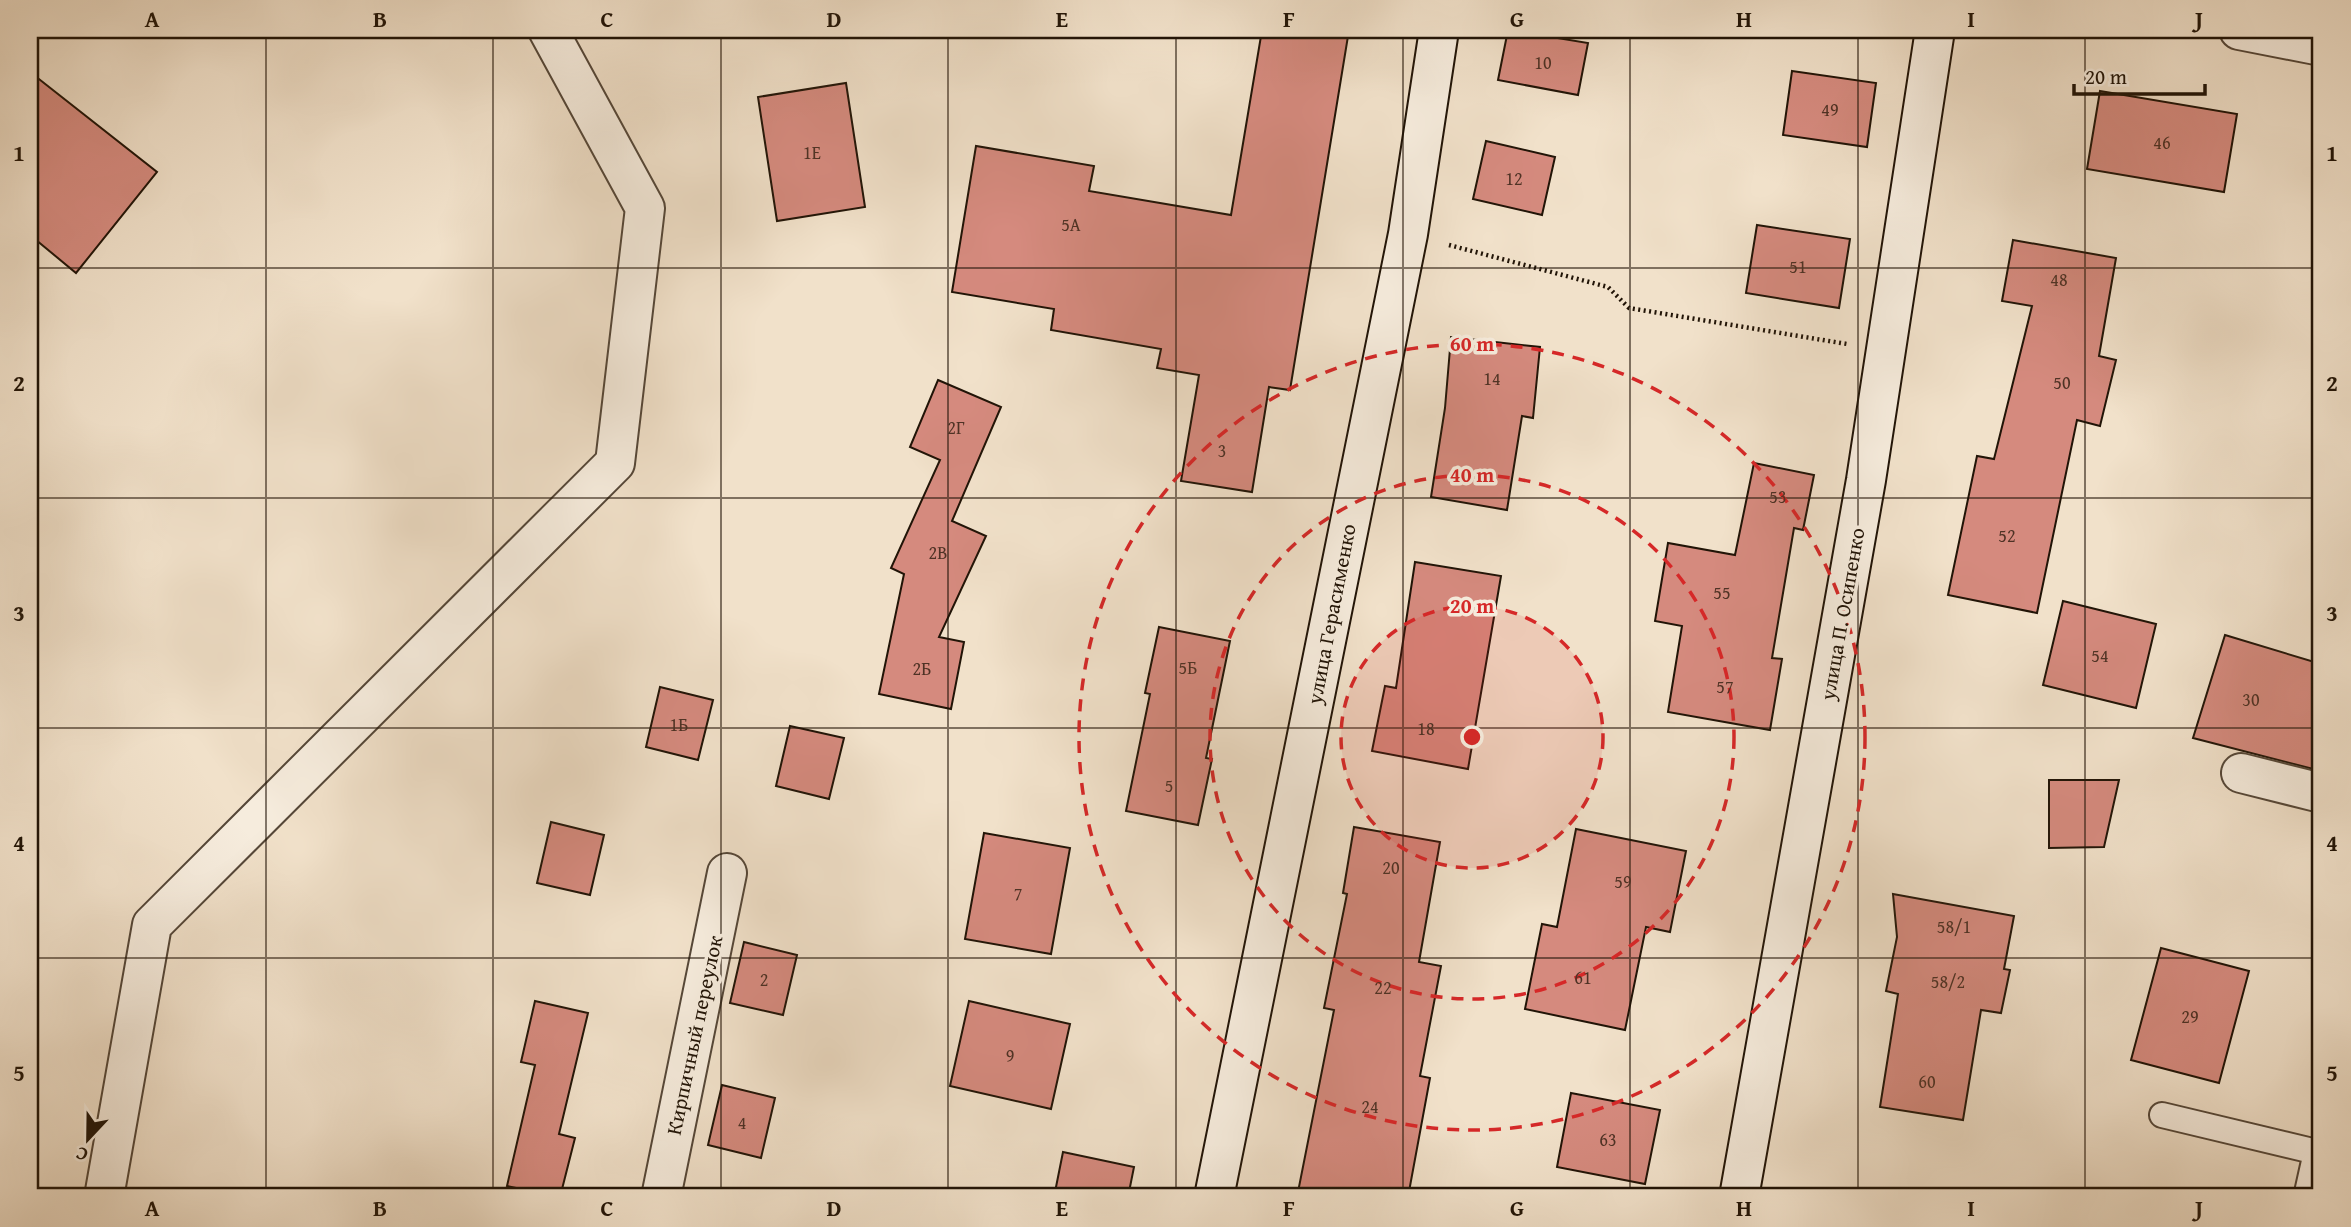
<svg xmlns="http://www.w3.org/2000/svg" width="2351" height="1227" viewBox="0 0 2351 1227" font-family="'Gentium Book Plus',serif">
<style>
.building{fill:#d58a7e;stroke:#211407;stroke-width:2}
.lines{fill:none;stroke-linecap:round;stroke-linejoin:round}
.service-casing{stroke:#554738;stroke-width:28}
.minor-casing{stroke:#554738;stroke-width:42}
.tertiary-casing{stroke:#554738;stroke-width:42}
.secondary-casing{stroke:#211407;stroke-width:42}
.path{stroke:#211407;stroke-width:4.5;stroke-dasharray:2 3.5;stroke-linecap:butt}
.service{stroke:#f6ecdd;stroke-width:24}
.minor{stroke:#f6ecdd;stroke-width:38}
.tertiary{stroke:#f6ecdd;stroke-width:38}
.secondary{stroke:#f6ecdd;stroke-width:38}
.grid{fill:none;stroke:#211407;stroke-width:2;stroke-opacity:0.55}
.ring{fill:none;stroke:#d62828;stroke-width:3.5;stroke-dasharray:12 9}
.labels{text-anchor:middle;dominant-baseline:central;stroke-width:7;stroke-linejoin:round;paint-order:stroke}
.number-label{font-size:18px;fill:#4e3225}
.street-label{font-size:21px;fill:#211407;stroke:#f6ecdd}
.centre{fill:#d62828;stroke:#f6ecdd;stroke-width:3.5}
.ring-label{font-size:21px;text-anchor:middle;font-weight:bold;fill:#d62828;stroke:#f6ecdd;stroke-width:7;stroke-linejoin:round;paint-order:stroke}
.neatline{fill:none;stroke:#211407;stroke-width:2.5}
.grid-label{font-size:23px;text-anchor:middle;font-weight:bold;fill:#211407}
</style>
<rect width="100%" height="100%" fill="#f1e1ca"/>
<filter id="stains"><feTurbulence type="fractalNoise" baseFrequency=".00286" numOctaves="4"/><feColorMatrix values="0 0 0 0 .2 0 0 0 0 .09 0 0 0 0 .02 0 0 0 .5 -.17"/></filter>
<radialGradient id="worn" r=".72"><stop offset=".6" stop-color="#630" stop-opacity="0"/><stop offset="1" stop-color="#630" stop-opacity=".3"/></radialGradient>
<!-- building -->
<g class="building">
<path d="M1262,30H1349L1290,390L1269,387L1252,492L1181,481L1199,375L1157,368L1161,349L1051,330L1054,309L952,292L976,146L1094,166L1089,191L1231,215Z"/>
<path d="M1508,30L1588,43L1578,95L1498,80Z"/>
<path d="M1792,71L1876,83L1867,147L1783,135Z"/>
<path d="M30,72L157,172L76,273L30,235Z"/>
<path d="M846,83L865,207L777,221L758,97Z"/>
<path d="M2100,91L2237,114L2224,192L2087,169Z"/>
<path d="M1486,141L1555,157L1542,215L1473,199Z"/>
<path d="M1757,225L1850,239L1839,308L1746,293Z"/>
<path d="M2013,240L2116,258L2099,356L2116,360L2100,426L2077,420L2037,613L1948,595L1977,456L1994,459L2032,306L2002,301Z"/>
<path d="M1451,337L1540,347L1533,418L1522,416L1507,510L1431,497L1445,408Z"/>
<path d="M938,380L1001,407L952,521L986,536L939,637L964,642L951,709L879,694L904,574L891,568L940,460L910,447Z"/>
<path d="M1754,463L1814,475L1803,530L1794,528L1772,658L1782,659L1770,730L1668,712L1682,626L1655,621L1668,543L1735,555Z"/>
<path d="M1415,562L1501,576L1468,769L1372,751L1385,686L1396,688Z"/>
<path d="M2063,601L2156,624L2136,708L2043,685Z"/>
<path d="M1159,627L1230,641L1206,758L1212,759L1198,825L1126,811L1150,694L1145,693Z"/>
<path d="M2225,635L2321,664V771L2193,738Z"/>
<path d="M660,687L713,700L698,760L646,747Z"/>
<path d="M790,726L844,738L829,799L776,786Z"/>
<path d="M2049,780H2119L2104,847L2049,848Z"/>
<path d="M551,822L604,835L590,895L537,883Z"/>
<path d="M1354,827L1440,842L1419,962L1441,966L1420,1076L1430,1078L1408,1197H1297L1334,1010L1324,1008L1347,894L1343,893Z"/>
<path d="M1576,829L1686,851L1670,932L1646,927L1625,1030L1525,1009L1542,924L1557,927Z"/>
<path d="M984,833L1070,848L1051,954L965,939Z"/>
<path d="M1893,894L2014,916L2004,969L2010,970L2001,1013L1981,1010L1963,1120L1880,1107L1898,994L1886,991L1897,937Z"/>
<path d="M744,942L797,955L783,1015L730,1003Z"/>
<path d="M2161,948L2249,971L2219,1083L2131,1060Z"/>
<path d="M535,1001L588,1013L559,1134L575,1138L560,1197L507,1186L535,1065L521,1062Z"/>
<path d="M969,1001L1070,1024L1051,1109L950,1086Z"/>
<path d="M722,1085L775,1098L761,1158L708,1145Z"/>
<path d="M1571,1093L1660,1110L1645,1184L1557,1167Z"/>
<path d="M1063,1152L1134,1167L1128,1197H1054Z"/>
</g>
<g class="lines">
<defs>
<g id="service">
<path d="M2162,1115L2321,1153"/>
<path d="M2306,1197L2316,1152"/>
</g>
<g id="minor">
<path d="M2241,773L2321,793"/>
<path d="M104,1197L152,925L615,463L645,208L548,30"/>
<path d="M661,1197L727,873"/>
</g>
<path id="tertiary" d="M2239,30L2321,46"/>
<g id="secondary">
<path d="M1214,1197L1408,234L1439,30"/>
<path d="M1739,1197L1866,480L1935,30"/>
</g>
</defs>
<!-- service casing -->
<use href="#service" class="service-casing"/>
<!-- minor casing -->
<use href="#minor" class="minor-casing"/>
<!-- tertiary casing -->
<use href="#tertiary" class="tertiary-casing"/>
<!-- secondary casing -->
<use href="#secondary" class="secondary-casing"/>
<!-- path -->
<path class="path" d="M1449,245L1608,287L1629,308L1847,344"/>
<!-- service -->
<use href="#service" class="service"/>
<!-- minor -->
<use href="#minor" class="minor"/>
<!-- tertiary -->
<use href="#tertiary" class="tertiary"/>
<!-- secondary -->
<use href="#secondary" class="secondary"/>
</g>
<!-- grid -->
<path class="grid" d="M266,30V1197M493,30V1197M721,30V1197M948,30V1197M1176,30V1197M1403,30V1197M1630,30V1197M1858,30V1197M2085,30V1197M30,268H2321M30,498H2321M30,728H2321M30,958H2321"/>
<!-- distance rings -->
<circle cx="1472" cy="737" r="131" fill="#d62828" fill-opacity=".12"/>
<g class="ring">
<circle cx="1472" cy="737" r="131"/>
<circle cx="1472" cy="737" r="262"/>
<circle cx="1472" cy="737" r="393"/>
</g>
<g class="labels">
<!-- number labels -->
<g class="number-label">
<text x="1543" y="62">10</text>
<text x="1830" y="109">49</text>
<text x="2162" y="142">46</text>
<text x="812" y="152">1Е</text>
<text x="1514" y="178">12</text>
<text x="1071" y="224">5А</text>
<text x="1798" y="266">51</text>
<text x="2059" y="279">48</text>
<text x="1492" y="378">14</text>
<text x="2062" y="382">50</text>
<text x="956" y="427">2Г</text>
<text x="1222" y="450">3</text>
<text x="1778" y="496">53</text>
<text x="2007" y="535">52</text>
<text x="938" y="552">2В</text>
<text x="1722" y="592">55</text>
<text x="2100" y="655">54</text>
<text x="1188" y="667">5Б</text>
<text x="922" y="668">2Б</text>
<text x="1725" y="686">57</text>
<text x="2251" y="699">30</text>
<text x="679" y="724">1Б</text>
<text x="1426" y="728">18</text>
<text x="1169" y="785">5</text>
<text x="1391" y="867">20</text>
<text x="1623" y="881">59</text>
<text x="1018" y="893">7</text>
<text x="1954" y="926">58/1</text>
<text x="1583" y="977">61</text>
<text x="764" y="979">2</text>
<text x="1948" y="981">58/2</text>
<text x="1383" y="987">22</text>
<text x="2190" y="1016">29</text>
<text x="1010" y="1055">9</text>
<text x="1927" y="1081">60</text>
<text x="1370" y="1106">24</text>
<text x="742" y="1122">4</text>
<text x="1608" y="1139">63</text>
</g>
<!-- street labels -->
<g class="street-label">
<text transform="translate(1331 614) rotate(-79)">улица Герасименко</text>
<text transform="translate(1842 614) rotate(-80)">улица П. Осипенко</text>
<text transform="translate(694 1035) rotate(-78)">Кирпичный переулок</text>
</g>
</g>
<circle cx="1472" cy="737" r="10" class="centre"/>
<g class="ring-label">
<text x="1472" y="351">60 m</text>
<text x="1472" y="482">40 m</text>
<text x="1472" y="613">20 m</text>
</g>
<!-- margin -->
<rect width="2351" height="1227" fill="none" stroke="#f1e1ca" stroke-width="77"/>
<!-- north arrow -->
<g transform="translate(88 1139) rotate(202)" stroke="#f6ecdd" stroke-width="5" paint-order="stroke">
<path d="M0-5L12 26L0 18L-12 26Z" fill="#211407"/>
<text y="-10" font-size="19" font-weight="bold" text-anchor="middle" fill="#211407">С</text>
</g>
<!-- scale -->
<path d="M2074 84v10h131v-10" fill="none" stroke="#211407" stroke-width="3.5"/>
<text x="2085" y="84" font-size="21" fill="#211407" stroke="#f6ecdd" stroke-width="5" paint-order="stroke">20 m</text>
<rect x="38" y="38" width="2274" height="1150" class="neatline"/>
<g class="grid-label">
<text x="152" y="27">A</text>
<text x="380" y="27">B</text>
<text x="607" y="27">C</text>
<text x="834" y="27">D</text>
<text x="1062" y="27">E</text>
<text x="1289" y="27">F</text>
<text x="1517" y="27">G</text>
<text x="1744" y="27">H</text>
<text x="1971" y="27">I</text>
<text x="2199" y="27">J</text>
<text x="19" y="161">1</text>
<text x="2332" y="161">1</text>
<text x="19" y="391">2</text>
<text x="2332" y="391">2</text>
<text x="19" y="621">3</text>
<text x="2332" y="621">3</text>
<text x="19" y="851">4</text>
<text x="2332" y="851">4</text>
<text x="19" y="1081">5</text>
<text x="2332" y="1081">5</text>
<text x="152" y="1216">A</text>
<text x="380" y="1216">B</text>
<text x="607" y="1216">C</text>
<text x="834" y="1216">D</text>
<text x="1062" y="1216">E</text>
<text x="1289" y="1216">F</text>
<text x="1517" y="1216">G</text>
<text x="1744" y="1216">H</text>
<text x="1971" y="1216">I</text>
<text x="2199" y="1216">J</text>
</g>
<rect width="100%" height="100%" filter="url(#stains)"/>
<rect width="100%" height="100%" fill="url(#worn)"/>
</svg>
